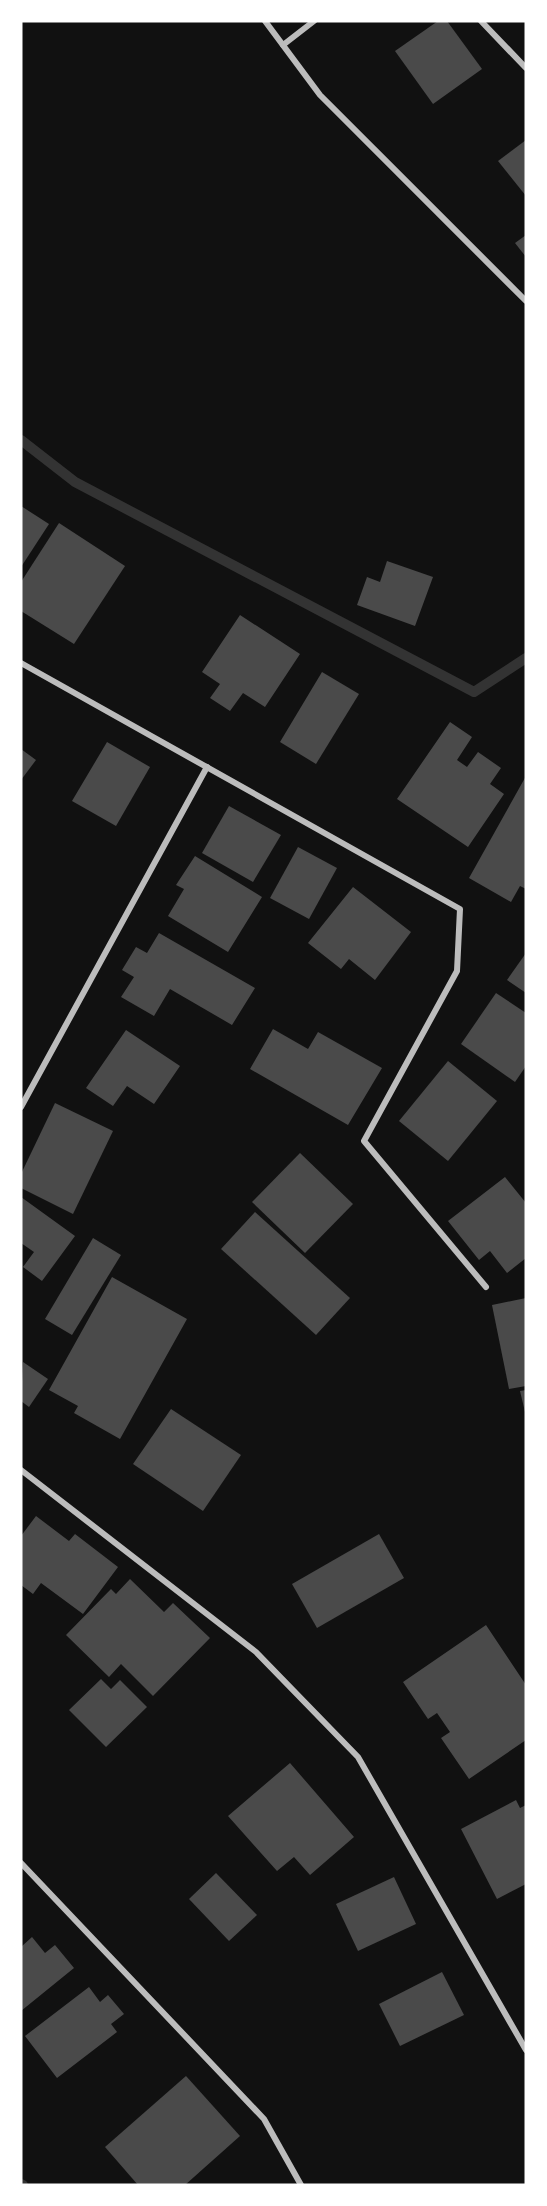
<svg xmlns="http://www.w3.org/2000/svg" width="547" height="2206" viewBox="0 0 547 2206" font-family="Jost,sans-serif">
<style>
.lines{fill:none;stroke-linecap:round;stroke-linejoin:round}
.stream{stroke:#333;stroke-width:10}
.building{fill:#4a4a4a}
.minor{stroke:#bcbcbc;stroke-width:6}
</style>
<rect width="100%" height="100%" fill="#111"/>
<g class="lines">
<!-- stream -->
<g class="stream">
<path d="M21,440L75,482L474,692L526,658"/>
<path d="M21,2184L23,2185"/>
</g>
</g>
<!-- building -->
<g class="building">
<path d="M438,21H447L482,69L433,104L395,51Z"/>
<path d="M526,140V196L498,161Z"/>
<path d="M526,235V257L515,243Z"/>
<path d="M21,506L49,524L21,567Z"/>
<path d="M59,523L125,566L74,644L21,611V582Z"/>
<path d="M387,561L433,577L415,626L357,605L367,577L380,582Z"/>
<path d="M240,615L300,654L265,707L243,693L230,711L210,698L220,684L202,672Z"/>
<path d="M322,672L359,694L316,764L280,742Z"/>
<path d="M450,722L472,737L457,760L467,767L478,752L501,768L490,784L504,794L468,847L397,799Z"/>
<path d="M107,742L150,767L116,826L72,801Z"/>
<path d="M21,749L36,760L21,780Z"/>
<path d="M526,776V889L520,886L511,902L469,878Z"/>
<path d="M229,806L281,835L253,882L202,853Z"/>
<path d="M298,847L337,868L309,919L270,898Z"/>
<path d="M195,856L262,897L228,952L168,916L184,889L176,885Z"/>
<path d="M353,887L411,932L375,980L349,959L341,969L308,943Z"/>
<path d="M159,933L255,988L232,1025L170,989L154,1016L121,997L134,977L122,970L136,947L147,953Z"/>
<path d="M526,953V993L507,980Z"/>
<path d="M496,993L526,1013V1066L515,1082L461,1044Z"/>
<path d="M273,1029L308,1049L318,1032L382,1068L348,1125L250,1069Z"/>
<path d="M126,1030L180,1066L154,1104L127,1086L113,1106L86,1088Z"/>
<path d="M448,1061L497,1101L448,1161L399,1121Z"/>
<path d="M55,1103L113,1131L73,1214L21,1188V1174Z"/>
<path d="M300,1153L353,1204L305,1253L252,1202Z"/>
<path d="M505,1177L526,1203V1258L507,1273L490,1251L479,1260L448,1221Z"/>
<path d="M21,1197L75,1236L42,1281L23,1267L34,1252L21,1243Z"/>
<path d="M255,1212L350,1298L316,1335L221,1249Z"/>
<path d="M93,1238L121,1255L72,1335L45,1319Z"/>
<path d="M112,1277L187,1319L120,1439L74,1413L78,1406L49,1390Z"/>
<path d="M526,1298V1386L509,1389L492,1305Z"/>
<path d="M23,1362L48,1379L29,1407L21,1401Z"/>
<path d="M526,1390V1412H525L520,1391Z"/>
<path d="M171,1409L241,1455L203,1511L133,1464Z"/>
<path d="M36,1516L69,1541L75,1534L118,1567L83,1614L41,1583L33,1594L21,1585V1536Z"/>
<path d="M379,1534L404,1578L317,1628L292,1584Z"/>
<path d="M130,1579L164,1612L173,1603L210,1638L153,1696L121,1664L109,1677L66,1635L111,1589L116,1594Z"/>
<path d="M486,1625L526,1685V1740L469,1779L441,1738L450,1732L437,1713L428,1719L403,1682Z"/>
<path d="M101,1679L111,1689L120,1680L147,1707L106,1747L69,1710Z"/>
<path d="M290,1763L354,1837L310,1875L294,1857L277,1871L228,1816Z"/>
<path d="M516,1800L520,1808L526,1805V1884L497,1899L461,1829Z"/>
<path d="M216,1873L257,1915L229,1941L189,1899Z"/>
<path d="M394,1877L416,1924L358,1951L336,1904Z"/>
<path d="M32,1937L45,1953L55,1945L74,1968L21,2011V1947Z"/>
<path d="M442,1972L464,2015L400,2046L379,2004Z"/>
<path d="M89,1987L100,2002L108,1995L124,2014L111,2024L117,2032L57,2078L25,2036Z"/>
<path d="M186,2076L240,2136L185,2185H138L105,2147Z"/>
</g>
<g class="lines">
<!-- minor -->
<g class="minor">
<path d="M265,21L320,95L526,301"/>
<path d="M481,21L526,68"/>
<path d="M283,45L314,21"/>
<path d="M21,663L460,909L457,971L364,1141L486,1287"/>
<path d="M21,1107L207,767"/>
<path d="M21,1470L256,1652L358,1757L526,2050"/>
<path d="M21,1863L264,2119L301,2185"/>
</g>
</g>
<!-- border -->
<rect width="547" height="2206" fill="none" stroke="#ffffff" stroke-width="45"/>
</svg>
